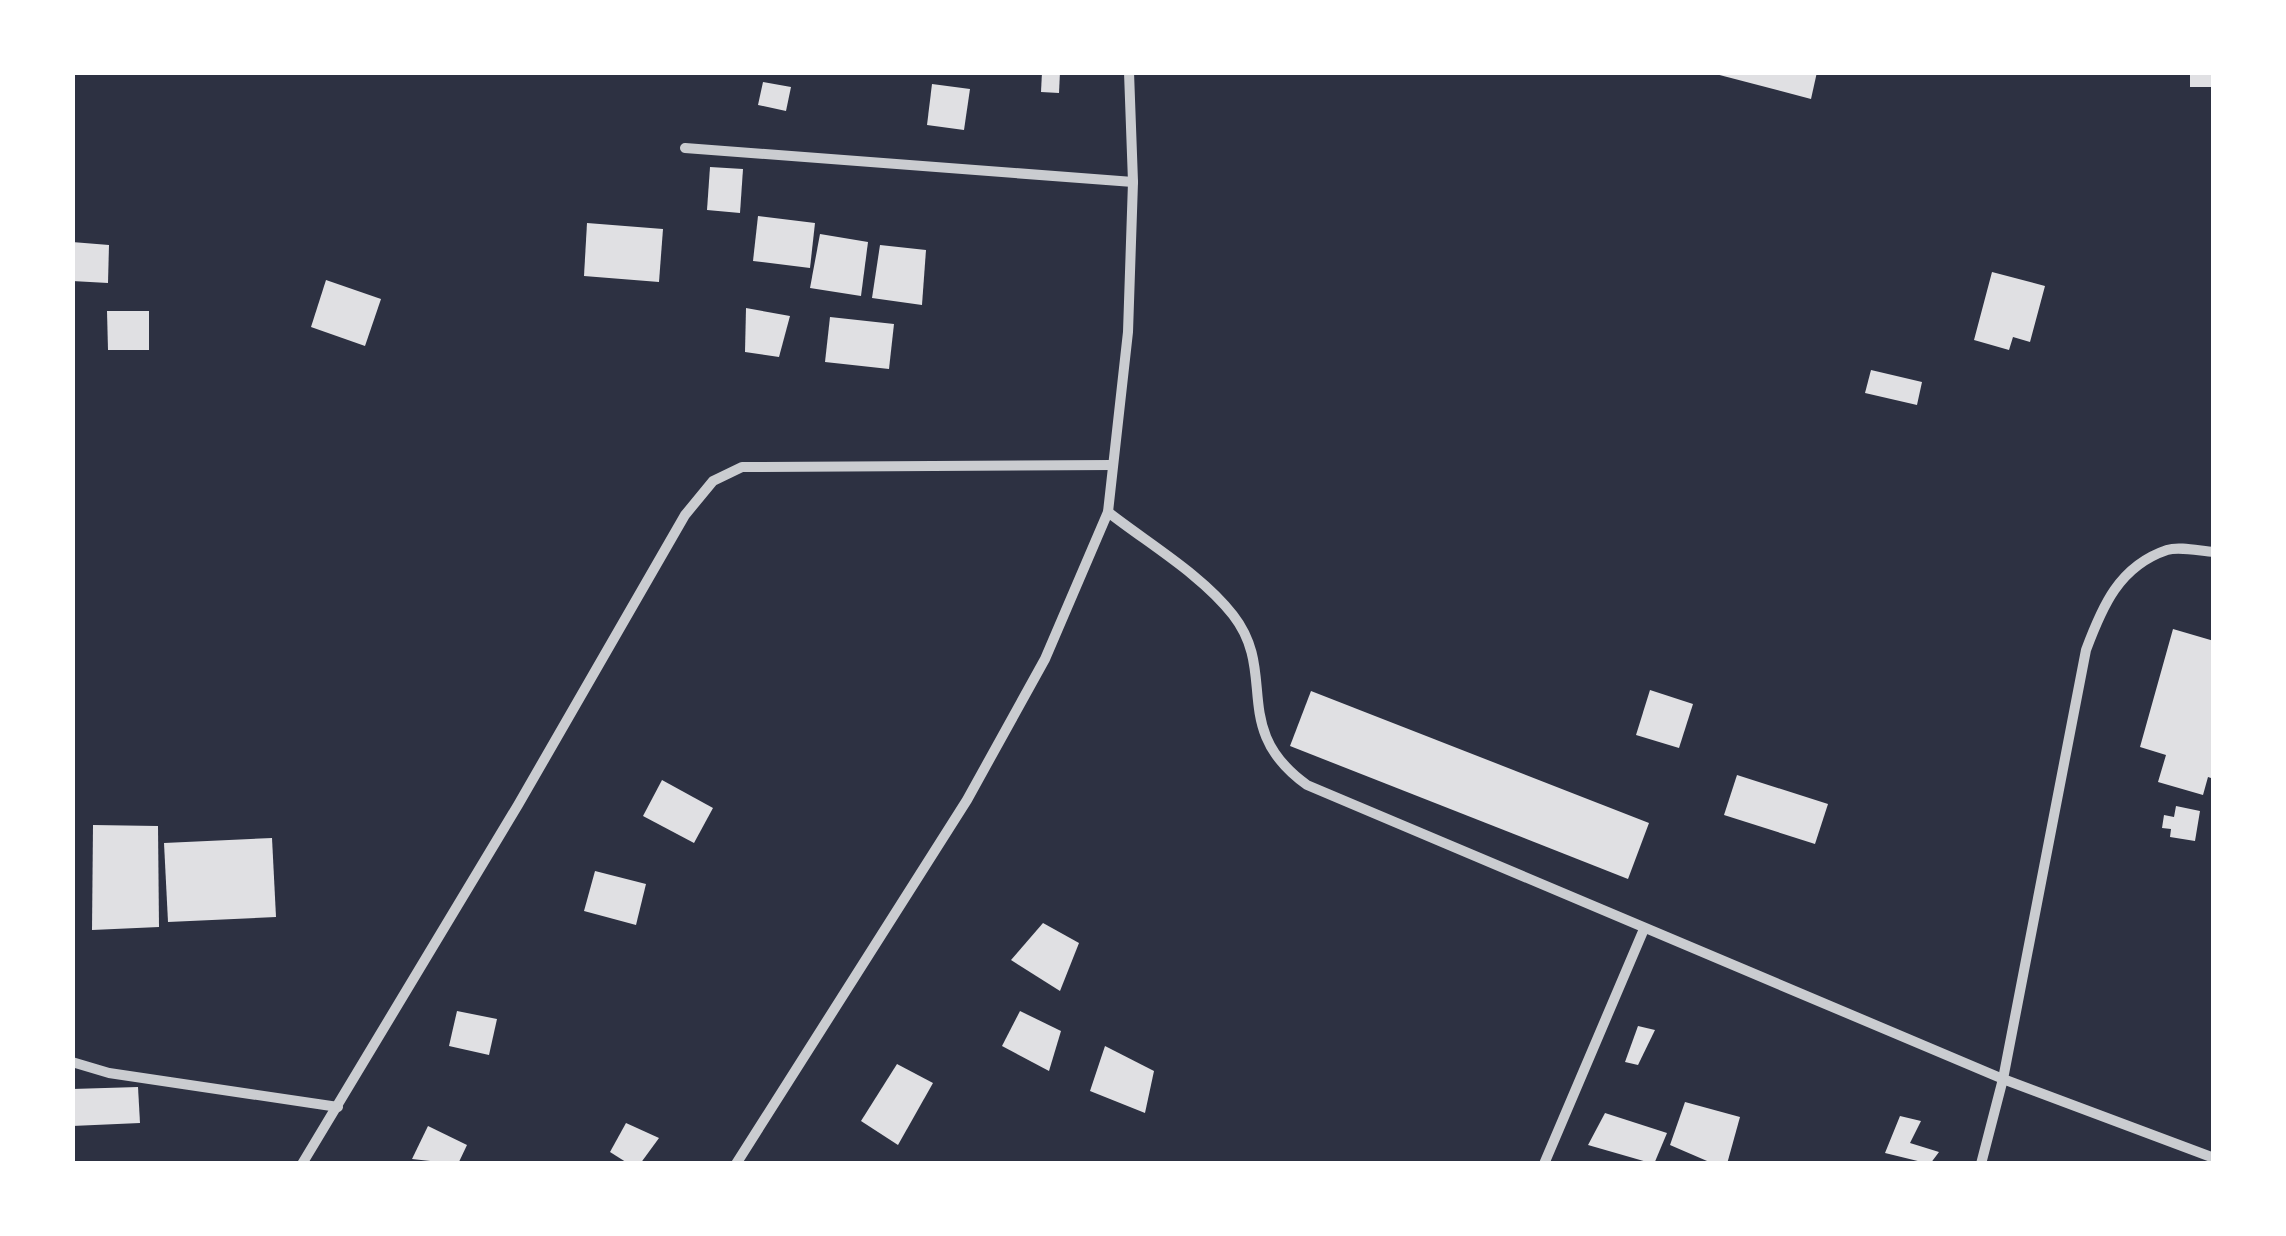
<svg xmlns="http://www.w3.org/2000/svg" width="2286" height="1236" viewBox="0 0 2286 1236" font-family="'Open Sans',sans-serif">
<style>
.building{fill:#e0e0e3}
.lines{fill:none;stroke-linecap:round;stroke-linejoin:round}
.minor{stroke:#caccd0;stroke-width:10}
</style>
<rect width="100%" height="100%" fill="#2d3142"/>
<!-- building -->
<g class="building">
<path d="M1042,72H1060L1059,93L1041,92Z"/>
<path d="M1708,72H1817L1811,99Z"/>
<rect x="2190" y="72" width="24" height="15"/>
<path d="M763,82L791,87L786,111L758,105Z"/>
<path d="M932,84L970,89L964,130L927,125Z"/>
<path d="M710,167L743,169L740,213L707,210Z"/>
<path d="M758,216L815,223L810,268L753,261Z"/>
<path d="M587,223L663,229L659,282L584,276Z"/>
<path d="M820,234L868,242L861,296L810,288Z"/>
<path d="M72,242L109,245L108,283L72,281Z"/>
<path d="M880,245L926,250L922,305L872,298Z"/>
<path d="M1992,272L2045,286L2030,342L2013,337L2009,350L1974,340Z"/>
<path d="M326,280L381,299L365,346L311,327Z"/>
<path d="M746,308L790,316L779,357L745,352Z"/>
<path d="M107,311H149V350H108Z"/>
<path d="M830,317L894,324L889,369L825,362Z"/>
<path d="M1871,370L1922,382L1917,405L1865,393Z"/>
<path d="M2173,629L2214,641V779L2208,777L2203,795L2158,782L2166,755L2140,747Z"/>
<path d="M1650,690L1693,704L1679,748L1636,735Z"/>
<path d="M1311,691L1649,823L1628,879L1290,746Z"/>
<path d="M1737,775L1828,804L1815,844L1724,815Z"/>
<path d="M662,780L713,808L694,843L643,816Z"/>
<path d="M2176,806L2200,811L2195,841L2170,837L2171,829L2162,828L2164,815L2174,817Z"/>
<path d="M93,825L158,826L159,927L92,930Z"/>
<path d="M272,838L276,917L168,922L164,843Z"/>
<path d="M595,871L646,884L636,925L584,911Z"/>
<path d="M1043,923L1079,943L1060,991L1011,960Z"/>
<path d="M457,1011L497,1019L489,1055L449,1046Z"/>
<path d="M1020,1011L1061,1031L1049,1071L1002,1046Z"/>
<path d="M1638,1026L1655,1030L1638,1065L1625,1062Z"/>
<path d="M1105,1046L1154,1071L1145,1113L1090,1091Z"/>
<path d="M897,1064L933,1083L898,1145L861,1121Z"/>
<path d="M138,1087L140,1123L72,1126V1089Z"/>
<path d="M1685,1102L1740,1117L1727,1164H1714L1670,1145Z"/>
<path d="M1605,1113L1667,1133L1654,1164L1588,1145Z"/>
<path d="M1900,1116L1921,1121L1910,1143L1939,1152L1930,1164L1885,1153Z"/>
<path d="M626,1123L659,1138L640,1164H629L610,1152Z"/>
<path d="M428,1126L467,1145L458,1164L412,1159Z"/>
</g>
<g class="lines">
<!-- minor -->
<g class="minor">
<path d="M685,148L1133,182"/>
<path d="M1108,512C1149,544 1202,575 1233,615C1279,674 1229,729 1307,785L2003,1079L2214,1158"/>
<path d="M72,1062L109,1073L338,1107"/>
<path d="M302,1164L518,805L685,515L713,481L742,467L1113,465"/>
<path d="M736,1164L967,800L1045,659L1108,512L1128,332L1133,182L1129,72"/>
<path d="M1544,1164L1644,929"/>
<path d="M1981,1164L2003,1079L2086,650C2102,607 2119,566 2167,550C2179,546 2200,551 2214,552"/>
</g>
</g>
<!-- border -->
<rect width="2286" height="1236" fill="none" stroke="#ffffff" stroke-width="150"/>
</svg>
